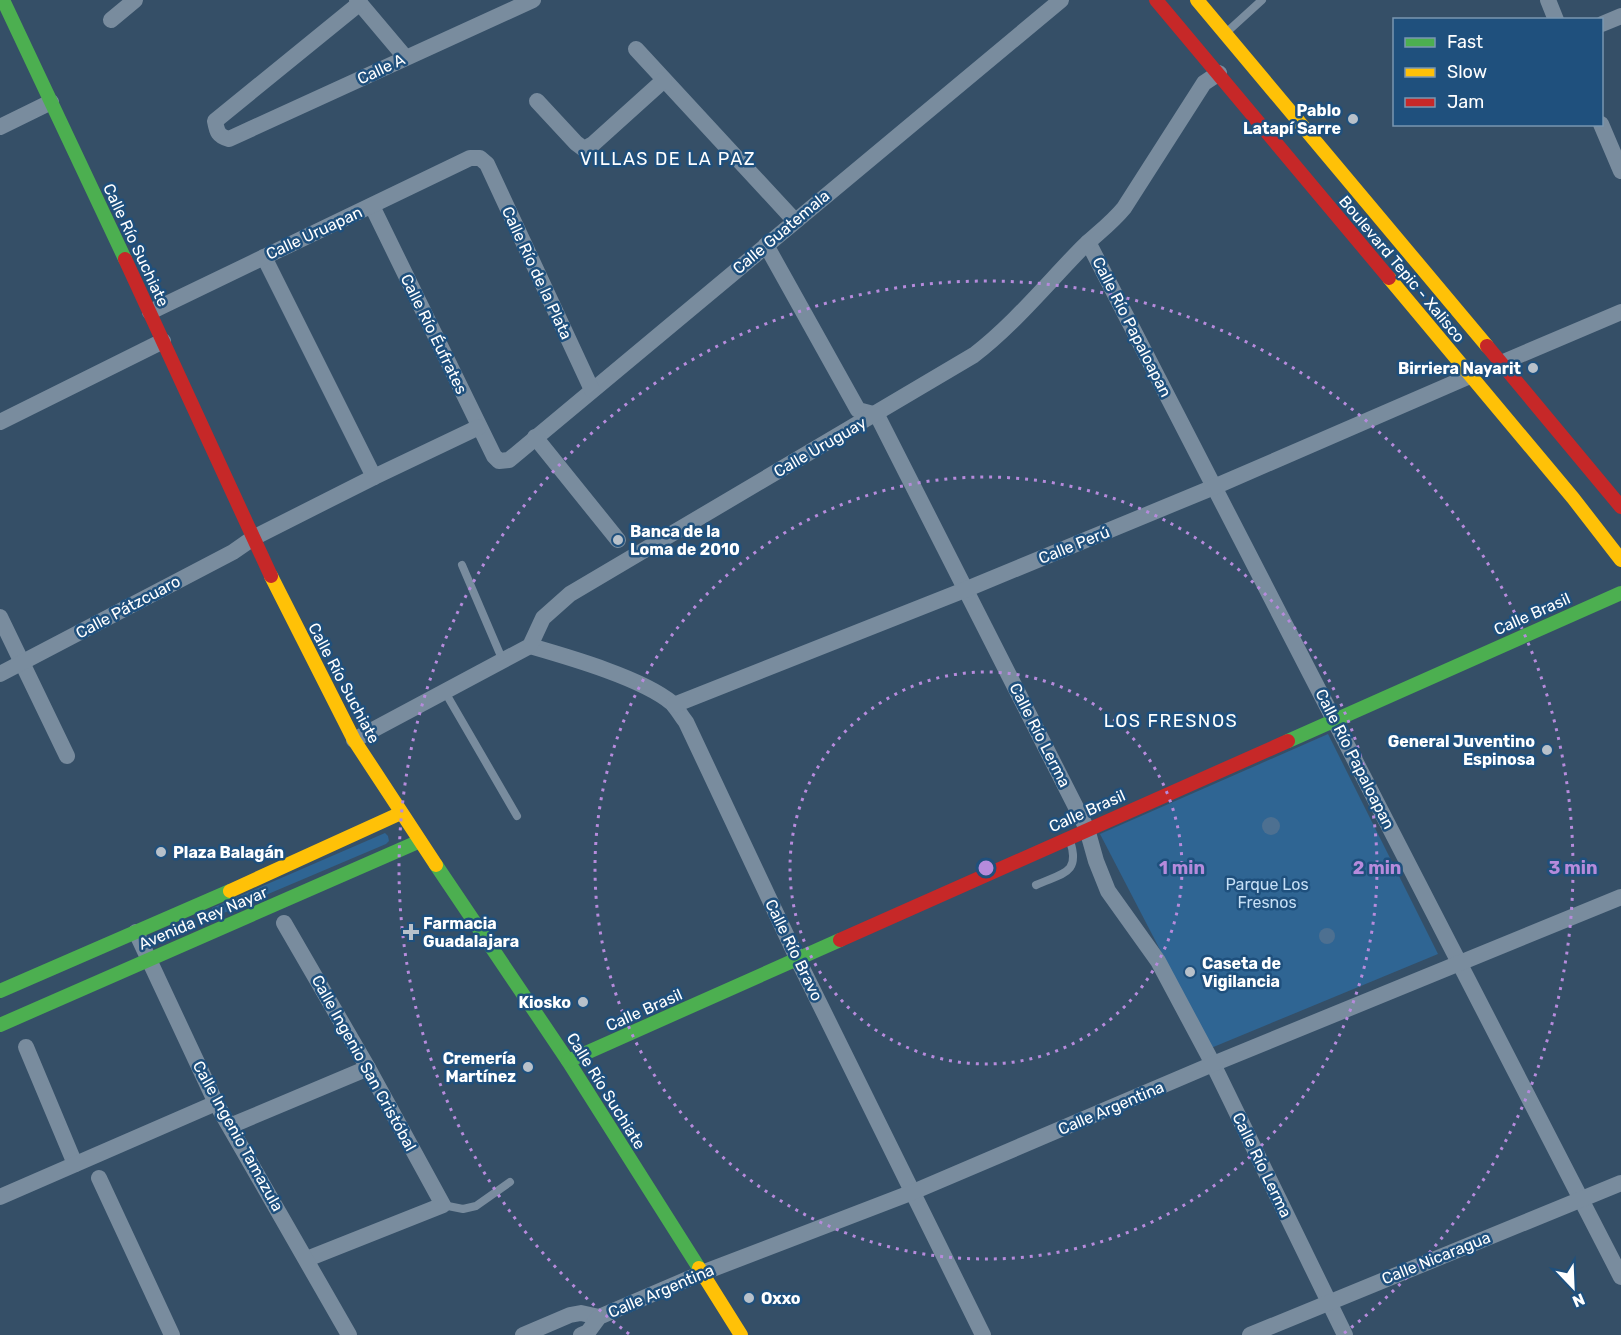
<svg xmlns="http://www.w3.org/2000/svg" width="1621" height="1335" viewBox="0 0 1621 1335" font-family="Rubik,sans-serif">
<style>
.green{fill:#2f6593}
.water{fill:#4d7091}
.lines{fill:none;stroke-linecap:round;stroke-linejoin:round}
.lane{stroke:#798c9e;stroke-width:8}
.street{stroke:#798c9e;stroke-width:16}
.fast{stroke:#4caf50;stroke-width:14}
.slow{stroke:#ffc107;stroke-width:14}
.jam{stroke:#c62828;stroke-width:14}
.ring{fill:none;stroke:#b68bdc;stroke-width:3;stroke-dasharray:3 6}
.poi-dot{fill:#b8c1ca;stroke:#1f507d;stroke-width:2}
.labels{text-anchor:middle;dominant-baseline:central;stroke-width:5;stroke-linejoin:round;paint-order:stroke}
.street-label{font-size:16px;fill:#fff;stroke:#1f507d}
.poi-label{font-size:16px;font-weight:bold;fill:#fff;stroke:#1f507d;text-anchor:end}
.park-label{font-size:16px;fill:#c5dff6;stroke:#1f507d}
.neighbourhood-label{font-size:18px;letter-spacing:1.5px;fill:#fff;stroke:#1f507d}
.centre{fill:#b68bdc;stroke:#1f507d;stroke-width:3}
.ring-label{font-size:18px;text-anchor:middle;font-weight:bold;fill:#b68bdc;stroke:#1f507d;stroke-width:5;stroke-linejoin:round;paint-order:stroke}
</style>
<rect width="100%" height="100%" fill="#354f67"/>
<!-- green -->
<g class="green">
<path d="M1328,734L1438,954L1211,1048L1100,834Z"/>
<path d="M385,833L388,836L389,841L386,844L219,915L212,913V908Z"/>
</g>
<!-- water -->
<g class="water">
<circle cx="1271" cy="826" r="9"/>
<circle cx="1327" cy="936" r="8"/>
</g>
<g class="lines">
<!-- lane -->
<g class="lane">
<path d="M1228,31L1262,0"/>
<path d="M462,565L503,661"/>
<path d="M445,692L517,816"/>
<path d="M1036,885C1062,873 1081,874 1070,841"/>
<path d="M443,1205L463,1209L476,1206L510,1182"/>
</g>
<!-- street -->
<g class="street">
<path d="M357,0L405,57"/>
<path d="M1548,0L1556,20"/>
<path d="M360,3L215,121C217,132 218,136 229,139L533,0"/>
<path d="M111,20L135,0"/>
<path d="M1602,24L1621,16"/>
<path d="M636,49L795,221"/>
<path d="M537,101L576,143L584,149L593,144L664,80"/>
<path d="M1601,124L1621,171"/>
<path d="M0,127L51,102"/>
<path d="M372,206L494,456L499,461L509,460L1061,0"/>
<path d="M1088,242L1621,1277"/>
<path d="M766,245L858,410L877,415L1087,829L1096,861L1108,891L1158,961L1213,1064L1345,1335"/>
<path d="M264,257L374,477"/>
<path d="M150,312L470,158H480L487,164L592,390"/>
<path d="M1501,363L1621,312"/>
<path d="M0,422L163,341"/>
<path d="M535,437L618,540"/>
<path d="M0,617L67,756"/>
<path d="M530,646C568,657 642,678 672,703C677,708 681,716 686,722L798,960L983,1335"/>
<path d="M0,674L233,552L253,538L374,477L479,427"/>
<path d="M674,705L967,589L1214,487L1470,376"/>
<path d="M354,740L530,646L543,618L570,594L974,355C1013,325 1046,285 1080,250C1095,235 1110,225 1124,208L1204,83L1219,73"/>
<path d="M284,923L368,1068L443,1205L307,1259"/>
<path d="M136,932L216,1103L349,1335"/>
<path d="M26,1047L75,1164"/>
<path d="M230,1126L368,1068"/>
<path d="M99,1178L172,1335"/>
<path d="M0,1197L216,1103"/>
<path d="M523,1335L570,1315L581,1313L599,1317"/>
<path d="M581,1335L588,1332L599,1317L702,1273L913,1192L1213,1064L1621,897"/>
<path d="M1250,1335L1621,1183"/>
</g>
<!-- fast -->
<g class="fast">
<path d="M3,0L125,259"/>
<path d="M1288,741L1621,593"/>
<path d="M436,865L568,1061L699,1268"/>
<path d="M0,991L230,891"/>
<path d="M0,1025L420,841"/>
<path d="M568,1061L840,940"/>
</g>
<!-- slow -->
<g class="slow">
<path d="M1197,0L1487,346"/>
<path d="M1389,278L1573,498L1621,560"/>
<path d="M271,576L354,740L436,865"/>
<path d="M230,891L401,813"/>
<path d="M699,1268L741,1335"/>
</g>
<!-- jam -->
<g class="jam">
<path d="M1156,0L1389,278"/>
<path d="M125,259L271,576"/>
<path d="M1487,346L1621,507"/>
<path d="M840,940L1288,741"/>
</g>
</g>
<!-- distance rings -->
<g class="ring">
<circle cx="986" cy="868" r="196"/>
<circle cx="986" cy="868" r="391"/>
<path d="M629 1334A587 587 0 1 1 1343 1334"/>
</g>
<!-- markers -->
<g class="poi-dot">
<circle cx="1353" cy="119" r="6"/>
<circle cx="1533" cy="368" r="6"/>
<circle cx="618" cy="540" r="6"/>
<circle cx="1547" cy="750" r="6"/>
<circle cx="161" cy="852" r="6"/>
<path d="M408 923h6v6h6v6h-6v6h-6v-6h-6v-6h6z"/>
<circle cx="1190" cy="972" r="6"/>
<circle cx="583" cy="1002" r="6"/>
<circle cx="528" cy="1067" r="6"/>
<circle cx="749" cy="1298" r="6"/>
</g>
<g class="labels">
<!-- street labels -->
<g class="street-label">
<text transform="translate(381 69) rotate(-25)">Calle A</text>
<text transform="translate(781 232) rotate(-40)">Calle Guatemala</text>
<text transform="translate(314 233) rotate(-25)">Calle Uruapan</text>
<text transform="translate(136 245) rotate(65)">Calle Río Suchiate</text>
<text transform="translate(1402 269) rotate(50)">Boulevard Tepic - Xalisco</text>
<text transform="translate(537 273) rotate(65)">Calle Río de la Plata</text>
<text transform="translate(1132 327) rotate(63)">Calle Río Papaloapan</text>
<text transform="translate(434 334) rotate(64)">Calle Río Éufrates</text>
<text transform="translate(820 447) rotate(-30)">Calle Uruguay</text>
<text transform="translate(1074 545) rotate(-22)">Calle Perú</text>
<text transform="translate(128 607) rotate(-28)">Calle Pátzcuaro</text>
<text transform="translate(1532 614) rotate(-24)">Calle Brasil</text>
<text transform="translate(344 683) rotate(62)">Calle Río Suchiate</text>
<text transform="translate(1040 735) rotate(63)">Calle Río Lerma</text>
<text transform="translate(1355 759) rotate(63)">Calle Río Papaloapan</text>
<text transform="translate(1087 811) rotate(-24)">Calle Brasil</text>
<text transform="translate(203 918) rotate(-23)">Avenida Rey Nayar</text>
<text transform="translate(794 950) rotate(64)">Calle Río Bravo</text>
<text transform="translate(644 1010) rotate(-24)">Calle Brasil</text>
<text transform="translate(364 1063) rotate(61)">Calle Ingenio San Cristóbal</text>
<text transform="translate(606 1091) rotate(58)">Calle Río Suchiate</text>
<text transform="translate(1111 1108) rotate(-23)">Calle Argentina</text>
<text transform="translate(238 1136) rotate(61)">Calle Ingenio Tamazula</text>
<text transform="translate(1262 1165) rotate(64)">Calle Río Lerma</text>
<text transform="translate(1436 1258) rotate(-22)">Calle Nicaragua</text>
<text transform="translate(661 1291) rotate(-23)">Calle Argentina</text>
</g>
<!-- poi labels -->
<g class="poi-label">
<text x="1341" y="110">Pablo<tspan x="1341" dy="18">Latapí Sarre</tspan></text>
<text x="1521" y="368">Birriera Nayarit</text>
<text x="630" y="531" text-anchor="start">Banca de la<tspan x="630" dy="18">Loma de 2010</tspan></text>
<text x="1535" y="741">General Juventino<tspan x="1535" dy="18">Espinosa</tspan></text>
<text x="173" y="852" text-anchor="start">Plaza Balagán</text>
<text x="423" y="923" text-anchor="start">Farmacia<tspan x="423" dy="18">Guadalajara</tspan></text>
<text x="1202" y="963" text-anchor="start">Caseta de<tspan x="1202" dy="18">Vigilancia</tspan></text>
<text x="571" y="1002">Kiosko</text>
<text x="516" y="1058">Cremería<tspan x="516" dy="18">Martínez</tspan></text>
<text x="761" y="1298" text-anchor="start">Oxxo</text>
</g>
<!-- park labels -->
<g class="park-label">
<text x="1267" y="884">Parque Los<tspan x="1267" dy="18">Fresnos</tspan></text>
</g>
<!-- neighbourhood labels -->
<g class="neighbourhood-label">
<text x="668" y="159">VILLAS DE LA PAZ</text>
<text x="1171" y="721">LOS FRESNOS</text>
</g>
</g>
<circle cx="986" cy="868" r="9" class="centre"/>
<g class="ring-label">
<text x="1182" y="874">1 min</text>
<text x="1377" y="874">2 min</text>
<text x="1573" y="874">3 min</text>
</g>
<!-- legend -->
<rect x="1393" y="18" width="210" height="108" fill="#1f507d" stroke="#7996b1" stroke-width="1.5"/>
<rect x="1405" y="38" width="30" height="9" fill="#4caf50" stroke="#7996b1" stroke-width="1.5"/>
<text x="1447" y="48" font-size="18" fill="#ffffff">Fast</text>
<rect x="1405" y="68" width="30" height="9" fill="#ffc107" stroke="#7996b1" stroke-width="1.5"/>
<text x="1447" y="78" font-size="18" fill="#ffffff">Slow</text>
<rect x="1405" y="98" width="30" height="9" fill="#c62828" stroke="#7996b1" stroke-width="1.5"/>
<text x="1447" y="108" font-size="18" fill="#ffffff">Jam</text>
<!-- north arrow -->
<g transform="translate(1573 1287) rotate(157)" stroke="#1f507d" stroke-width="4.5" paint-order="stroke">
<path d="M0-4.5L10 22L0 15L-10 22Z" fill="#ffffff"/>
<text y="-9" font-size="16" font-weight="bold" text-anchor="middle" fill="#ffffff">N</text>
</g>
</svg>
